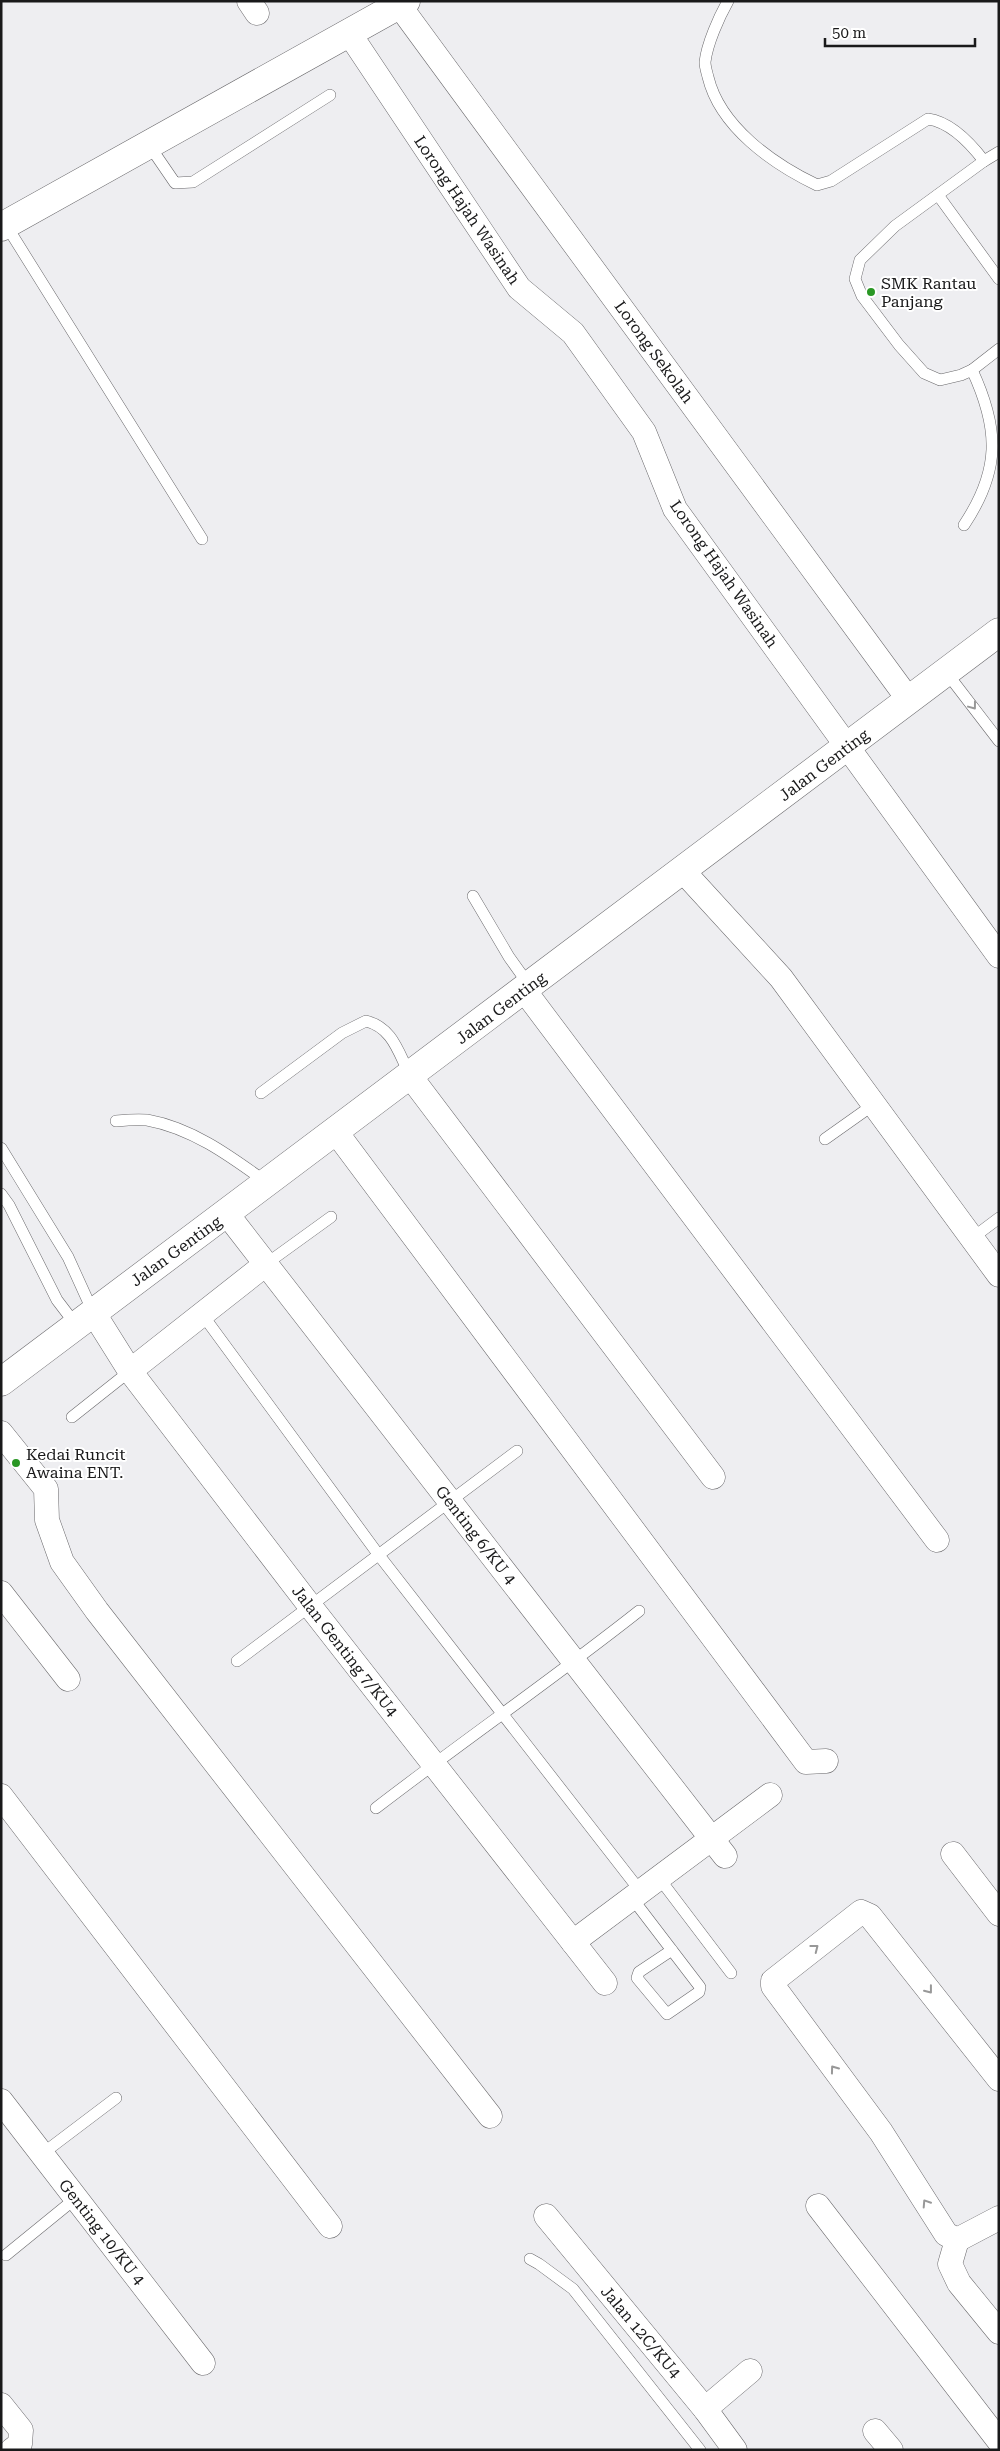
<svg xmlns="http://www.w3.org/2000/svg" width="1000" height="2451" viewBox="0 0 1000 2451" font-family="'Roboto Serif',serif">
<style>
.lines{fill:none;stroke-linecap:round;stroke-linejoin:round}
.service-casing{stroke:#6a696c;stroke-width:12}
.minor-casing{stroke:#6a696c;stroke-width:25}
.tertiary-casing{stroke:#6a696c;stroke-width:29}
.service{stroke:#fff;stroke-width:11}
.minor{stroke:#fff;stroke-width:24}
.tertiary{stroke:#fff;stroke-width:28}
.oneway{stroke:#989898}
.poi-dot{fill:#299724;stroke:#fff;stroke-width:2}
.labels{text-anchor:middle;dominant-baseline:central;stroke-width:4;stroke-linejoin:round;paint-order:stroke}
.street-label{font-size:16px;fill:#19191a;stroke:#fff}
.poi-label{font-size:16px;fill:#19191a;stroke:#fff;text-anchor:start}
</style>
<rect width="100%" height="100%" fill="#eeeef1"/>
<g class="lines">
<defs>
<g id="service">
<path d="M728,1C719,17 707,44 705,62C705,67 707,73 708,77C720,127 773,164 817,185L831,181L928,119C950,122 971,144 984,161L999,152"/>
<path d="M149,145L175,183L193,182L330,95"/>
<path d="M938,195L999,279"/>
<path d="M6,225L202,539"/>
<path d="M972,370L999,349"/>
<path d="M964,525C1000,471 1000,430 972,370L961,375L940,380L924,373L899,345L862,296L855,279L860,260L895,226L984,161"/>
<path d="M946,672L999,741"/>
<path d="M473,896L509,957L529,985"/>
<path d="M261,1093L342,1033L366,1021C393,1028 398,1052 410,1075"/>
<path d="M116,1121C126,1120 137,1119 147,1120C192,1128 230,1156 266,1182"/>
<path d="M825,1139L873,1105"/>
<path d="M1,1148L68,1257L93,1312"/>
<path d="M1,1194L9,1205L57,1300L76,1325"/>
<path d="M971,1239L999,1218"/>
<path d="M266,1264L331,1217"/>
<path d="M202,1314L378,1554L641,1892"/>
<path d="M72,1417L130,1371"/>
<path d="M237,1661L517,1451"/>
<path d="M376,1808C463,1741 553,1679 639,1611"/>
<path d="M659,1878L731,1973"/>
<path d="M632,1898L700,1987L699,1992L667,2014L637,1978L639,1972L672,1950"/>
<path d="M42,2154L116,2098"/>
<path d="M6,2255L76,2198"/>
<path d="M530,2259L539,2264L573,2289L700,2450"/>
</g>
<g id="minor">
<path d="M249,1L257,13"/>
<path d="M399,5L909,700"/>
<path d="M349,33L519,288L573,333L644,432L675,509L999,956"/>
<path d="M683,871L781,978L999,1275"/>
<path d="M524,990L937,1540"/>
<path d="M410,1076L713,1477"/>
<path d="M336,1132L806,1762L826,1761"/>
<path d="M227,1214L725,1856"/>
<path d="M93,1312L130,1371L310,1606L605,1983"/>
<path d="M130,1371L266,1264"/>
<path d="M1,1433L46,1489L47,1520L62,1562L97,1611L490,2116"/>
<path d="M1,1593L68,1679"/>
<path d="M1,1796L330,2226"/>
<path d="M953,1854L999,1914"/>
<path d="M573,1942L770,1795"/>
<path d="M1,2101L203,2363"/>
<path d="M818,2206L999,2441"/>
<path d="M546,2216L705,2409L735,2450"/>
<path d="M957,2240L946,2234L881,2132L773,1986V1981L861,1912L870,1916L999,2079"/>
<path d="M957,2240L950,2264L959,2283L999,2332"/>
<path d="M957,2240L999,2218"/>
<path d="M1,2405L21,2430L20,2444L12,2450"/>
<path d="M705,2409L750,2371"/>
<path d="M875,2431L891,2450"/>
</g>
<g id="tertiary">
<path d="M1,227L406,1"/>
<path d="M1,1382L999,632"/>
</g>
</defs>
<!-- service casing -->
<use href="#service" class="service-casing"/>
<!-- minor casing -->
<use href="#minor" class="minor-casing"/>
<!-- tertiary casing -->
<use href="#tertiary" class="tertiary-casing"/>
<!-- service -->
<use href="#service" class="service"/>
<!-- minor -->
<use href="#minor" class="minor"/>
<!-- tertiary -->
<use href="#tertiary" class="tertiary"/>
</g>
<!-- one-way arrows -->
<defs><path id="oneway-chevron" d="M-2-3.5L2.5 0L-2 3.5" fill="none" stroke-width="1.6" stroke-linecap="round" stroke-linejoin="round" transform="scale(1.25)"/></defs>
<g class="oneway">
<use href="#oneway-chevron" transform="translate(973 706) rotate(53)"/>
<use href="#oneway-chevron" transform="translate(815 1948) rotate(-38)"/>
<use href="#oneway-chevron" transform="translate(929 1990) rotate(52)"/>
<use href="#oneway-chevron" transform="translate(834 2069) rotate(-126)"/>
<use href="#oneway-chevron" transform="translate(926 2203) rotate(-123)"/>
</g>
<!-- markers -->
<g class="poi-dot">
<circle cx="871" cy="292" r="5"/>
<circle cx="16" cy="1463" r="5"/>
</g>
<g class="labels">
<!-- street labels -->
<g class="street-label">
<text transform="translate(467 210) rotate(56)">Lorong Hajah Wasinah</text>
<text transform="translate(654 352) rotate(54)">Lorong Sekolah</text>
<text transform="translate(724 574) rotate(55)">Lorong Hajah Wasinah</text>
<text transform="translate(824 765) rotate(-37)">Jalan Genting</text>
<text transform="translate(501 1008) rotate(-37)">Jalan Genting</text>
<text transform="translate(176 1251) rotate(-36)">Jalan Genting</text>
<text transform="translate(476 1535) rotate(52)">Genting 6/KU 4</text>
<text transform="translate(345 1651) rotate(52)">Jalan Genting 7/KU4</text>
<text transform="translate(102 2232) rotate(52)">Genting 10/KU 4</text>
<text transform="translate(641 2332) rotate(50)">Jalan 12C/KU4</text>
</g>
<!-- poi labels -->
<g class="poi-label">
<text x="881" y="283">SMK Rantau<tspan x="881" dy="18">Panjang</tspan></text>
<text x="26" y="1454">Kedai Runcit<tspan x="26" dy="18">Awaina ENT.</tspan></text>
</g>
</g>
<!-- border -->
<rect width="1000" height="2451" fill="none" stroke="#19191a" stroke-width="5"/>
<!-- scale -->
<path d="M825 38v8h150v-8" fill="none" stroke="#19191a" stroke-width="2.5"/>
<text x="832" y="38" font-size="15" fill="#19191a" stroke="#ffffff" stroke-width="4" paint-order="stroke">50 m</text>
</svg>
